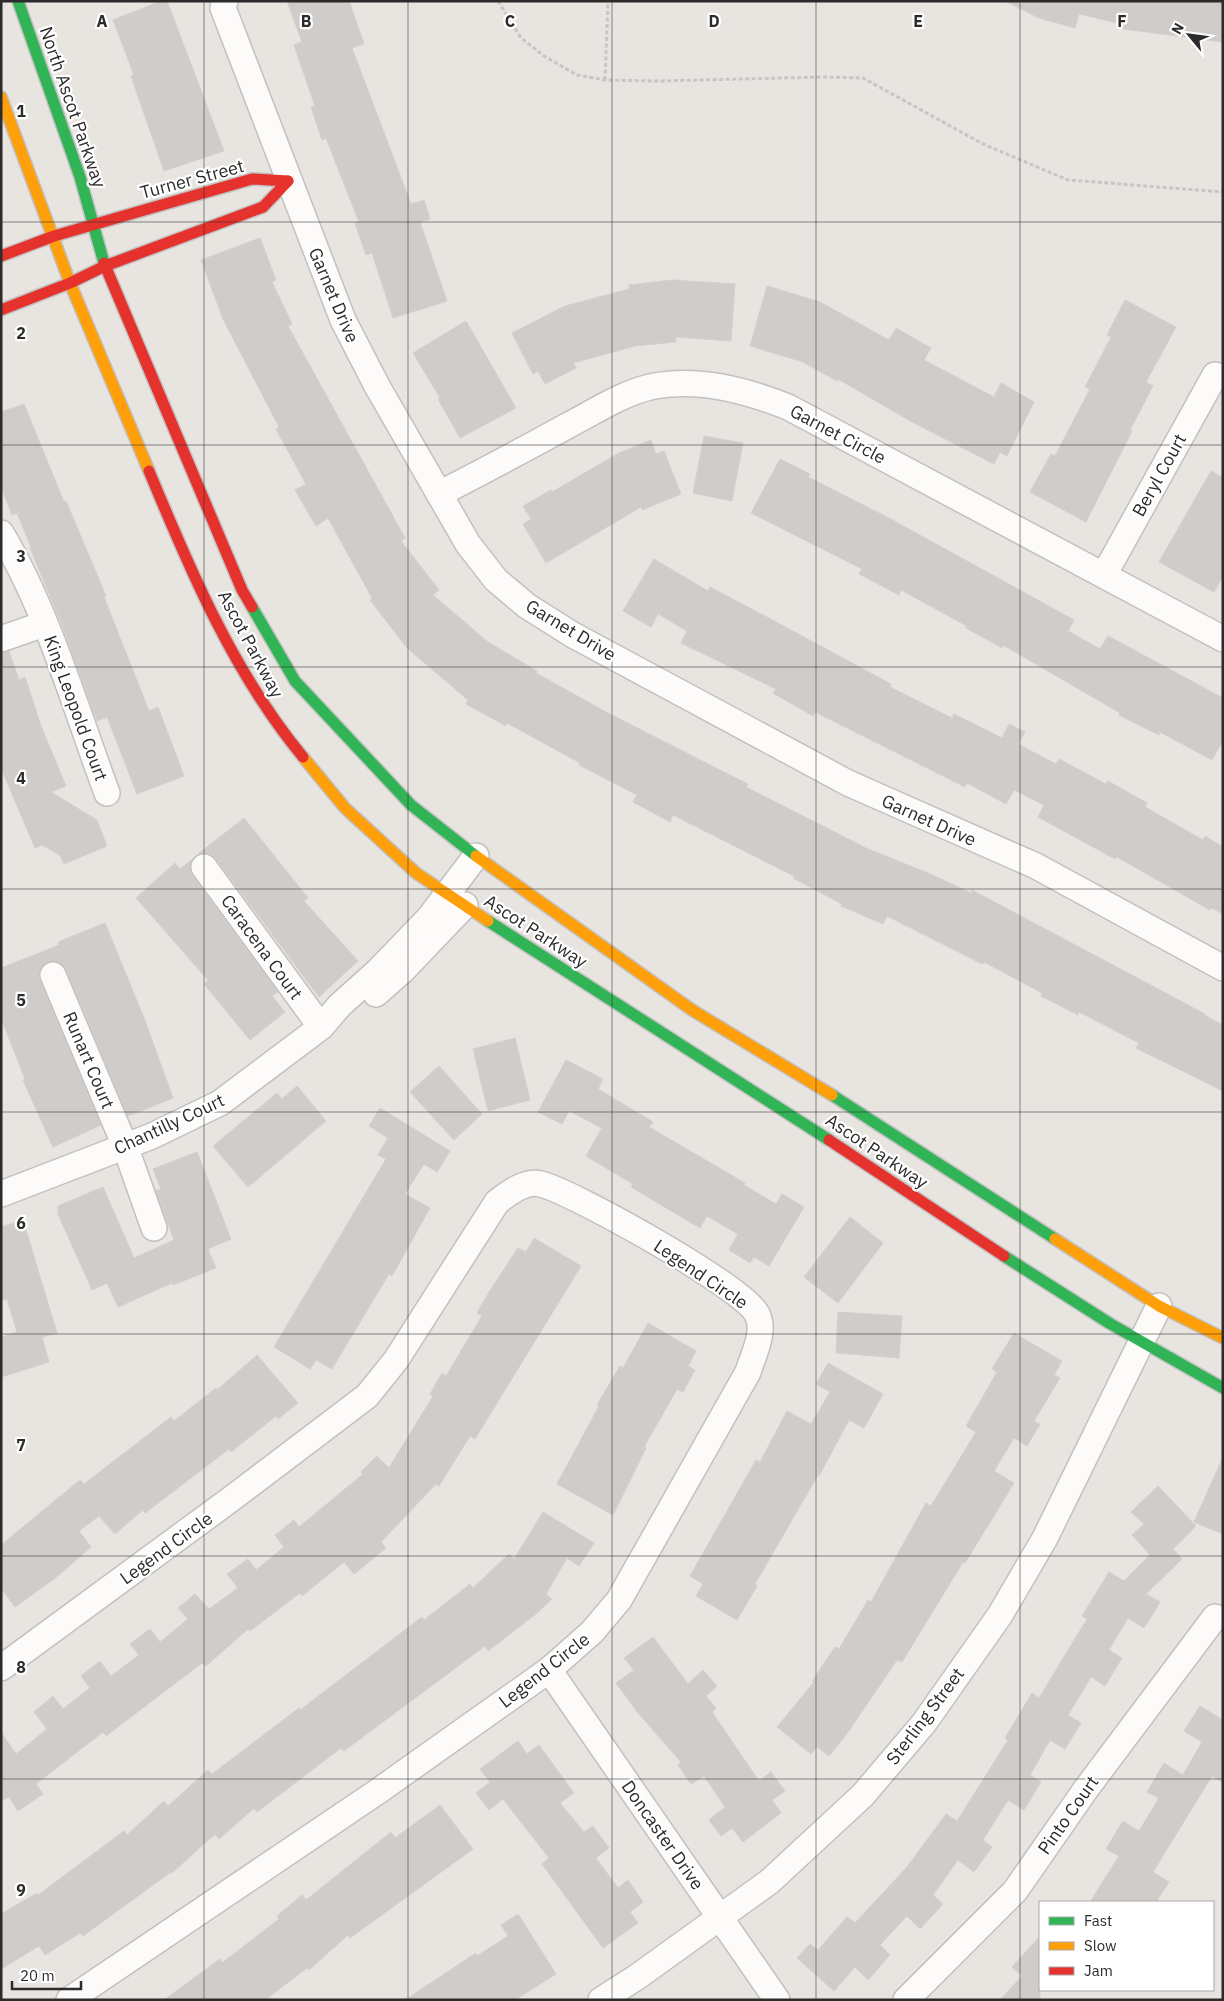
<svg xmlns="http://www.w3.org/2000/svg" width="1224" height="2001" viewBox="0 0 1224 2001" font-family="'IBM Plex Sans',sans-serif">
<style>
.building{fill:#d0ccc9;stroke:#d3d0cd}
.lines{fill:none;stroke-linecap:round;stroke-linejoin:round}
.street-casing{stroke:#c2c1c1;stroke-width:28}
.fast-casing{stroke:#c2c1c1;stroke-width:14}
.slow-casing{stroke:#c2c1c1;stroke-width:14}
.jam-casing{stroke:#c2c1c1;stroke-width:14}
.path{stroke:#c6c6c6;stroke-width:3;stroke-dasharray:4 2.5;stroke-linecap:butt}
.street{stroke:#fcfbfa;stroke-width:25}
.fast{stroke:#30b455;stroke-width:11}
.slow{stroke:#ff9f0a;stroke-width:11}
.jam{stroke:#e5322d;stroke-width:11}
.grid{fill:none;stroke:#2b2b2b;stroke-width:1;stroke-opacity:0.55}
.labels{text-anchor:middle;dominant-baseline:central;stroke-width:4.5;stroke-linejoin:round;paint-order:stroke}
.street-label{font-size:18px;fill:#2b2b2b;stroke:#fff}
.grid-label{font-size:16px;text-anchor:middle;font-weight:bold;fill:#2b2b2b;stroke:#fff;stroke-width:4.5;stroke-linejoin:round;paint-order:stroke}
</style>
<rect width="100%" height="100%" fill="#e8e4e0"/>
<!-- building -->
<g class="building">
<path d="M161,1H167L224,151L164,171L131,76L134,75L113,20Z"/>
<path d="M287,1H349L364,44L352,48L411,204L424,200L430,219L420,222L447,301L393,318L372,253L366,255L355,223L359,222L326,138L322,140L311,107L315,106L294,45L302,42Z"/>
<path d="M1005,1H1223V42L1116,28L1117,23L1079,14L1075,28L1039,18Z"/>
<path d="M260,238L276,280L272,282L292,324L288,326L405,538L401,541L439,590L433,595L488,642L537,671L536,673L606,712L718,769L748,784L746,787L866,848L930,874L971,893L972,890L1205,1014L1204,1015L1223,1025V1091L1136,1048L1139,1043L1079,1012L1078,1015L1041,996L1042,993L984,962L982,964L887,916L883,924L841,906L842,904L793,878L794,876L673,815L670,822L633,802L637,795L579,765L580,763L507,723L506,726L466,704L468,700L407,648L370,600L372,598L328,518L316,526L295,490L306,484L276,429L279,427L223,319L201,260Z"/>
<path d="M672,280L735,284L731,341L675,337L676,342L635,346L573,363L576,368L545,384L538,371L533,374L512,333L565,306L629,289V285Z"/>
<path d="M767,286L820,302L889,340L896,328L931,348L924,360L994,397L1001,383L1034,402L1007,456L1000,452L994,464L912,422L838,379L837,381L803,362L750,346Z"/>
<path d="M1125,300L1176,327L1146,382L1153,386L1130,430L1132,431L1086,522L1030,492L1051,454L1055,456L1090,389L1085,387L1111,337L1107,335Z"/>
<path d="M466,321L516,408L460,438L438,399L440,398L413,353Z"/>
<path d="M24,404L64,502L66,501L106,596L104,597L149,711L158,707L184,776L137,794L107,717L97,721L62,625L30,548L31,547L17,513L12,515L1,487V412Z"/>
<path d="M704,436L743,443L732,501L693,493Z"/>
<path d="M651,440L656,454L664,451L681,494L642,510L641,507L546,563L523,524L531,519L523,506L551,490L552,492L619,453Z"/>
<path d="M780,459L810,474L808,477L889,518L1074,620L1068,631L1100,649L1108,636L1223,698V740L1212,760L1160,732L1159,735L1119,715L1120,713L1003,645L1002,648L966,628L967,626L901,590L899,595L859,574L862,569L751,513Z"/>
<path d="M1211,471L1223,478V576L1214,592L1159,562Z"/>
<path d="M654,559L708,591L710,587L765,616L891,684L890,687L952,718L954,714L1002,738L1009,724L1025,732L1018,744L1056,764L1059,759L1106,784L1108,781L1147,803L1145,807L1203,840L1205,836L1223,847V914L1212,908L1210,910L1117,857L1115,859L1038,817L1044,805L1014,790L1006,804L967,783L965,787L815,712L813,716L773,693L776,689L681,643L687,631L658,614L651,627L623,611Z"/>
<path d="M9,651L19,680L25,677L41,726L66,786L51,792L97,820L107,846L64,864L60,855L42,845L35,848L1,768V653Z"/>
<path d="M244,818L308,898L304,901L358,961L319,997L216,859L209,854H198Z"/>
<path d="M193,859L190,868L192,875L278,992L272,996L285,1012L250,1040L204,984L208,980L136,898L175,863L180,869Z"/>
<path d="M105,923L144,1018L173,1098L128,1116L66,969L61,963L48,962L41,967L39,974L40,981L101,1125L53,1147L23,1080L25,1079L1,1018V968L59,945L58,942Z"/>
<path d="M515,1038L530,1100L488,1111L473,1049Z"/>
<path d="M566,1060L603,1079L598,1089L653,1122L649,1127L745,1183L744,1185L776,1204L782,1194L804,1207L769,1266L754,1257L750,1263L729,1250L738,1234L707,1216L700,1228L631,1187L633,1184L586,1156L602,1128L569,1111L562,1124L538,1112Z"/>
<path d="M439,1066L482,1114L454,1140L410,1092Z"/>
<path d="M297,1086L326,1121L248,1187L213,1146L277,1093L282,1099Z"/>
<path d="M380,1108L450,1151L437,1172L424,1164L405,1194L430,1208L392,1276L389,1274L332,1369L316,1360L310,1369L274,1347L386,1159L378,1155L388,1138L369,1126Z"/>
<path d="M197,1152L231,1239L208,1249L216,1268L173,1285L172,1283L118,1307L107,1283L92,1290L58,1214V1206L103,1187L134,1258L174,1240L156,1191L161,1189L153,1169Z"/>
<path d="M850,1217L883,1243L838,1303L804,1277Z"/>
<path d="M23,1220L57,1333L42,1337L49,1362L1,1377V1337L17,1332L7,1299L1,1301V1227Z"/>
<path d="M534,1238L581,1266L475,1439L470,1436L439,1486L436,1484L381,1542L386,1548L354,1574L344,1562L302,1596L300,1593L250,1631L248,1629L206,1666L202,1663L106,1736L103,1732L36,1784L43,1794L18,1811L9,1797L1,1801V1732L16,1754L47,1729L34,1712L53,1696L63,1709L90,1688L81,1676L100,1661L111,1676L139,1655L130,1644L150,1629L160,1642L188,1619L178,1608L195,1594L209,1609L238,1588L227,1574L248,1559L256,1570L284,1547L275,1535L294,1520L299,1527L363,1474L361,1472L377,1456L389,1468L433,1396L430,1394L442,1373L446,1376L482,1316L477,1313L489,1292L518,1248L526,1252Z"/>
<path d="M838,1312L902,1316L899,1358L836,1353Z"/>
<path d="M648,1323L696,1351L688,1366L695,1370L683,1392L677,1389L644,1447L646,1448L613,1515L557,1484L599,1406L597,1405L620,1366L623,1368Z"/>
<path d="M1014,1333L1062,1361L1054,1375L1060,1378L1034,1421L1040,1424L1027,1446L1014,1438L994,1471L1014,1483L965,1563L963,1562L902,1662L897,1660L846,1735L829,1756L817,1747L811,1754L777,1727L814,1682L812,1681L835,1647L839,1649L868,1600L871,1602L926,1503L931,1506L976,1432L966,1426L997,1372L992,1369Z"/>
<path d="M257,1355L298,1403L278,1419L276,1416L231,1452L229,1449L145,1513L143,1510L115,1534L99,1516L79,1531L91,1547L54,1579L15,1607L1,1588V1545L80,1480L84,1484L171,1417L174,1421L216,1388L217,1390Z"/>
<path d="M828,1363L883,1394L864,1428L849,1420L819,1476L818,1475L755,1584L757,1586L737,1620L696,1596L703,1584L690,1576L756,1460L760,1462L787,1411L811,1424L830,1392L816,1384Z"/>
<path d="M1223,1457V1534L1194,1522Z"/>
<path d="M1158,1486L1196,1526L1173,1549L1182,1559L1146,1594L1160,1602L1144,1628L1128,1618L1109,1650L1122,1658L1105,1686L1091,1677L1068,1715L1081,1723L1065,1749L1050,1740L1030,1775L1041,1782L1024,1810L1008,1800L983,1840L992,1847L974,1872L958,1860L933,1895L943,1904L920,1929L907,1916L880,1945L890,1955L868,1980L855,1967L834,1991L797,1958L810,1944L818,1950L847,1917L855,1923L907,1867L946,1814L957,1821L1008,1740L1005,1738L1032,1693L1039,1698L1087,1619L1082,1616L1109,1572L1124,1581L1150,1555L1132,1535L1144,1524L1131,1512Z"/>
<path d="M543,1512L594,1543L579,1566L567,1558L546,1594L552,1599L536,1614L488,1651L485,1646L344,1751L341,1748L257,1812L254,1808L219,1839L215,1834L172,1873L171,1872L83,1936L80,1933L45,1955L39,1946L1,1969V1914L37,1893L38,1895L124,1831L127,1835L164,1801L168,1806L208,1770L212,1774L299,1708L300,1710L422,1617L424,1620L470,1584L473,1588L509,1554L514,1559Z"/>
<path d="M653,1637L688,1684L703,1670L717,1686L706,1696L716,1708L712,1712L759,1781L771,1772L785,1791L772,1800L781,1813L743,1842L732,1828L721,1836L709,1820L725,1807L704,1776L691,1784L678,1765L681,1762L638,1713L616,1683L634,1670L624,1658Z"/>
<path d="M1200,1706L1223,1720V1783L1212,1776L1153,1872L1169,1882L1156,1902H1090L1119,1856L1106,1849L1123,1821L1139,1831L1159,1798L1147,1792L1164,1763L1183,1775L1202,1742L1184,1731Z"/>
<path d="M518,1741L527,1754L539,1745L574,1793L560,1803L584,1832L593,1826L609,1848L596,1858L618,1888L628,1880L643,1902L630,1912L638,1923L603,1948L542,1864L549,1858L503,1799L489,1810L476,1793L490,1782L480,1769Z"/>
<path d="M440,1805L473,1849L350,1938L348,1935L309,1970L307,1968L265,2000H164L220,1959L222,1963L279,1919L277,1916L302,1895L306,1900L391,1832L395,1838Z"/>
<path d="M518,1914L556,1974L515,2000H405L476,1953L477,1956L508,1936L501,1925Z"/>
<path d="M1040,1936V2000H1000L1022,1976L1012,1967Z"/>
</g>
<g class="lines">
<defs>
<g id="street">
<path d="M225,1L223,8L343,320L377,386L468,544L496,580L527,606L573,635L848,783L1036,866L1223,968"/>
<path d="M439,494C482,472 525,449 567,426C594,412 621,394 650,387C697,377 745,390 788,407L1223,639"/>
<path d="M1,533C48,612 75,707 107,793"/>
<path d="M1104,575L1215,375"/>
<path d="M1,639L44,624"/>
<path d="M204,867L321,1027"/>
<path d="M53,975L125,1146L154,1228"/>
<path d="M376,994L402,971L465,905"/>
<path d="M1,1194L152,1136L220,1103L321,1027L340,1005L378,971L429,918L476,856"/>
<path d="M1,1668L231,1499L367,1396L396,1360L497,1202C509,1193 525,1180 541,1184C575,1193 743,1287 757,1314C766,1332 753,1355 748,1372L619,1600L592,1632L549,1670L377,1792L69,2000"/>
<path d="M549,1670L777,2000"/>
<path d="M601,2000L637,1977L769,1882L863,1795L924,1723L1000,1615L1045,1538L1159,1306"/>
<path d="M906,2000L1015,1891L1086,1789L1215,1617"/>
</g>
<g id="fast">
<path d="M18,1L80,177L104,263"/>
<path d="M252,607L295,681L411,805L476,856"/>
<path d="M488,921L829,1140"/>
<path d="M832,1095L1055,1239"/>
<path d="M1004,1256L1109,1323L1223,1388"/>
</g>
<g id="slow">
<path d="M1,97L70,283L149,471"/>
<path d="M303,757L345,808L416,873L488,921"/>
<path d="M476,856L692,1010L832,1095"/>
<path d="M1055,1239L1159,1306L1223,1338"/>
</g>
<g id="jam">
<path d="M1,256L54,236L252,179L288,181"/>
<path d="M104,263L242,590L252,607"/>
<path d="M1,310L70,283L105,266L263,207L288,181"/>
<path d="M149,471C190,570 234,674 303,757"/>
<path d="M829,1140L1004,1256"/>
</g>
</defs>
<!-- street casing -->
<use href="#street" class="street-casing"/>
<!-- fast casing -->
<use href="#fast" class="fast-casing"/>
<!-- slow casing -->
<use href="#slow" class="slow-casing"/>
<!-- jam casing -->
<use href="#jam" class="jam-casing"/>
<!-- path -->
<g class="path">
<path d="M498,1L521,38L544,56L577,75L605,80L658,81L823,77L863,78L983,144L1068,180L1223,192"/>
<path d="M605,80L608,1"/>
</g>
<!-- street -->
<use href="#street" class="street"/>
<!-- fast -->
<use href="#fast" class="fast"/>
<!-- slow -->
<use href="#slow" class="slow"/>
<!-- jam -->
<use href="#jam" class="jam"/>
</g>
<!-- grid -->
<path class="grid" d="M204,1V2000M408,1V2000M612,1V2000M816,1V2000M1020,1V2000M1,222H1223M1,445H1223M1,667H1223M1,889H1223M1,1112H1223M1,1334H1223M1,1556H1223M1,1779H1223"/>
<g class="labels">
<!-- street labels -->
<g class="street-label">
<text transform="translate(73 107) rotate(71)">North Ascot Parkway</text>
<text transform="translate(192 179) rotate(-15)">Turner Street</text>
<text transform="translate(334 295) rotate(67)">Garnet Drive</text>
<text transform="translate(838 434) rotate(28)">Garnet Circle</text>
<text transform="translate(1159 475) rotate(-61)">Beryl Court</text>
<text transform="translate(571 630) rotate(31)">Garnet Drive</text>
<text transform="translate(251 644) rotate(62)">Ascot Parkway</text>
<text transform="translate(76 708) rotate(70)">King Leopold Court</text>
<text transform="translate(929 820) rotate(24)">Garnet Drive</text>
<text transform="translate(536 931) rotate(33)">Ascot Parkway</text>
<text transform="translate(262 947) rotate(54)">Caracena Court</text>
<text transform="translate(89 1060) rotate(67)">Runart Court</text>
<text transform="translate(169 1124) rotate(-25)">Chantilly Court</text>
<text transform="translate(877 1151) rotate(34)">Ascot Parkway</text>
<text transform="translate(701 1274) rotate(34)">Legend Circle</text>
<text transform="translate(166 1548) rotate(-36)">Legend Circle</text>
<text transform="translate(544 1670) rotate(-38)">Legend Circle</text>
<text transform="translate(925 1716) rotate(-53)">Sterling Street</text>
<text transform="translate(1068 1815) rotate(-55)">Pinto Court</text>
<text transform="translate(663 1835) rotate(55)">Doncaster Drive</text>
</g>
</g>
<g class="grid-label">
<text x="102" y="27">A</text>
<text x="306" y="27">B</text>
<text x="510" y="27">C</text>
<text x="714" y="27">D</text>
<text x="918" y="27">E</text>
<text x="1122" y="27">F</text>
<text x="21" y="117">1</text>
<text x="21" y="339">2</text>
<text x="21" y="562">3</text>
<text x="21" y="784">4</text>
<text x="21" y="1006">5</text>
<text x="21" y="1229">6</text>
<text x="21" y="1451">7</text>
<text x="21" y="1673">8</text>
<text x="21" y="1896">9</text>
</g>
<!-- border -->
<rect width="1224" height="2001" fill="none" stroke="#2b2b2b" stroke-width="5"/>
<!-- legend -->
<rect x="1039" y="1901" width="175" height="90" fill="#ffffff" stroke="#aaaaaa"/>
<rect x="1049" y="1917" width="25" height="8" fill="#30b455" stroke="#aaaaaa"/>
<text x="1084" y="1926" font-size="15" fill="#2b2b2b">Fast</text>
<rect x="1049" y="1942" width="25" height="8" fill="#ff9f0a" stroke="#aaaaaa"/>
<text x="1084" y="1951" font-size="15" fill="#2b2b2b">Slow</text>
<rect x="1049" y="1967" width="25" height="8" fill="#e5322d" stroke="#aaaaaa"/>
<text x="1084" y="1976" font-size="15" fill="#2b2b2b">Jam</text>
<!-- north arrow -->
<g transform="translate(1189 35) rotate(299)" stroke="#ffffff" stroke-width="4" paint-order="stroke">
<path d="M0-4L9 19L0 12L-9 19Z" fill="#2b2b2b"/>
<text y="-8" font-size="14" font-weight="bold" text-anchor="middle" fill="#2b2b2b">N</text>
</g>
<!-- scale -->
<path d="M12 1981v8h69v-8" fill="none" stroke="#2b2b2b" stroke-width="2.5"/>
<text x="20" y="1981" font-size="15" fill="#2b2b2b" stroke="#ffffff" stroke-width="4" paint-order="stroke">20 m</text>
</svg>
